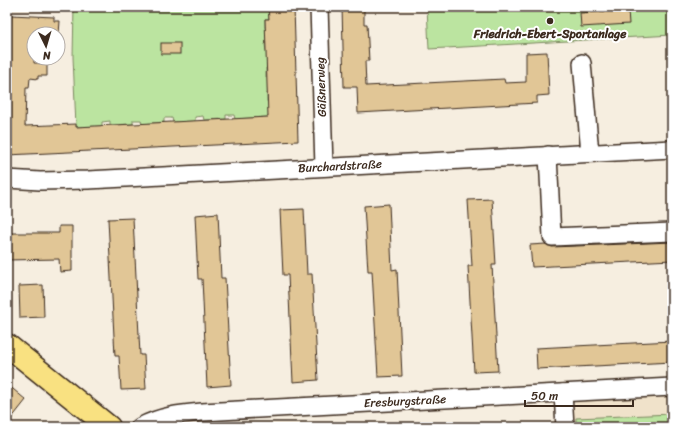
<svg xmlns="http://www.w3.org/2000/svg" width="679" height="434" viewBox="0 0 679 434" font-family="Sriracha,sans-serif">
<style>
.built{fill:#f0e2ca}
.green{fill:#bbe4a0;stroke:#7b875f}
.building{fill:#e1c696;stroke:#3b2a1e}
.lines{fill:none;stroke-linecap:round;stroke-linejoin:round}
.minor-casing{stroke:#3b2a1e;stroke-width:20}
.major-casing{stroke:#3b2a1e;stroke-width:25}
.minor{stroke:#fff;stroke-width:17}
.major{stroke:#f9e181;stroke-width:22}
.poi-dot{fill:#3b2a1e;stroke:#fff;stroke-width:1.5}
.labels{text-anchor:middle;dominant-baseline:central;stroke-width:4;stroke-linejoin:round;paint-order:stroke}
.poi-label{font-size:12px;font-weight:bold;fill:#3b2a1e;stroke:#fff}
.street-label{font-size:12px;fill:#3b2a1e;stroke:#fff}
</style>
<rect width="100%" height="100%" fill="#f6eee0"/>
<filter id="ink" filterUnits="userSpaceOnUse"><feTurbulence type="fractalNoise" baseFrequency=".025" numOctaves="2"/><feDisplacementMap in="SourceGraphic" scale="8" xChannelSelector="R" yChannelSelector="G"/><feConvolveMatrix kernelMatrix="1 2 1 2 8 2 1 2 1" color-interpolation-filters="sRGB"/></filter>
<g filter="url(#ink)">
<!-- built -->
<path class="built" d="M672,396V427H571V408L575,403L579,401Z"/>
<!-- green -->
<g class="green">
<path d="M74,7H268L269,19H265V28H269L270,43L265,44L266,52H270V68H266V77H271V92L267,93V101L276,120L267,117L235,119L234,115H226V119L204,120L203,116L195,117V121L173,122L172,118H164V122L142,124L141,120H133V124L110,125V121L102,122V126L76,127L73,57Z"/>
<path d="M427,7H672V35L429,49Z"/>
<path d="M672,414V427H576V418Z"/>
</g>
<!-- building -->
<g class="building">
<path d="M268,7H294L298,141L7,155V61H9L11,15L54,17V21H60L59,34H34V63H47V76H38V79L30,78L29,88H26L25,126L76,124V127L268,117L265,19H269Z"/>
<path d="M342,7H364V24H367L369,61H365L366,86L504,79L505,83L526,82V53L547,52L549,95L537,96V103L358,113L357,87H344Z"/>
<path d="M628,10L629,24L581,27L580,13Z"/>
<rect x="161" y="43" width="19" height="11"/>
<path d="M492,199L496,265H492L498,371L474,372L468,266H472L468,200Z"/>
<path d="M389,204L392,270L397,269L402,376L378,377L372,271H368L364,206Z"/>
<path d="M304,209L307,274H312L318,380L293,382L288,275H283L280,210Z"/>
<path d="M218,213L221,278H225L231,385L207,387L202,279H198L195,215Z"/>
<path d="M133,218L140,355H144L146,389L121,390L119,356H115L108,219Z"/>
<path d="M59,226H72V271L60,272L59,259L7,260V233H59Z"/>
<path d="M672,242V260L532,267L530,245L546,244L552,247Z"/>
<path d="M43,285L44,317L20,318L19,286Z"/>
<path d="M672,341V362L537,369L536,348Z"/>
<path d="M7,384L26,400L7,424Z"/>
</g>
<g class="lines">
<defs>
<g id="minor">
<path d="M319,7L324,167"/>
<path d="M582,63L590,153"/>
<path d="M548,155L552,237L672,232"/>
<path d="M7,179L40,181L88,180L672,149"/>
<path d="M563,393L565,427"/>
<path d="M140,427C161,416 179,414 202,412L672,387"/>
</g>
<path id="major" d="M7,345L109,427"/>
</defs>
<!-- minor casing -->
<use href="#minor" class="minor-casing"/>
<!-- major casing -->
<use href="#major" class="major-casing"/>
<!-- minor -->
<use href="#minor" class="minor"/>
<!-- major -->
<use href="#major" class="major"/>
</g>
</g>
<!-- markers -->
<circle class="poi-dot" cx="550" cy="21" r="4"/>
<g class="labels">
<!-- poi labels -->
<g class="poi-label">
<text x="550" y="34">Friedrich-Ebert-Sportanlage</text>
</g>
<!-- street labels -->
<g class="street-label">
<text transform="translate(321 87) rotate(-92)">Gäßnerweg</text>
<text transform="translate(340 166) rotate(-3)">Burchardstraße</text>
<text transform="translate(405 401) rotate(-3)">Eresburgstraße</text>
</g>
</g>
<!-- margin -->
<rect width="679" height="434" fill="none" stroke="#fff" stroke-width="24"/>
<rect x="12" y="12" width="655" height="410" fill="none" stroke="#3b2a1e" stroke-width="1.5" filter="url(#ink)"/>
<!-- north arrow -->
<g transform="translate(46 46) rotate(175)"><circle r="19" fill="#ffffff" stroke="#b1aaa5"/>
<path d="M0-3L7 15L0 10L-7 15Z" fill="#3b2a1e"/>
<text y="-6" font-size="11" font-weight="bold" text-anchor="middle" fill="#3b2a1e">N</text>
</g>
<!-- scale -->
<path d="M525 400v6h108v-6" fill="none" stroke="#3b2a1e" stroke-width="2"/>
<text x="531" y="400" font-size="12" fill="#3b2a1e" stroke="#ffffff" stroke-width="3" paint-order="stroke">50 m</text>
</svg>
